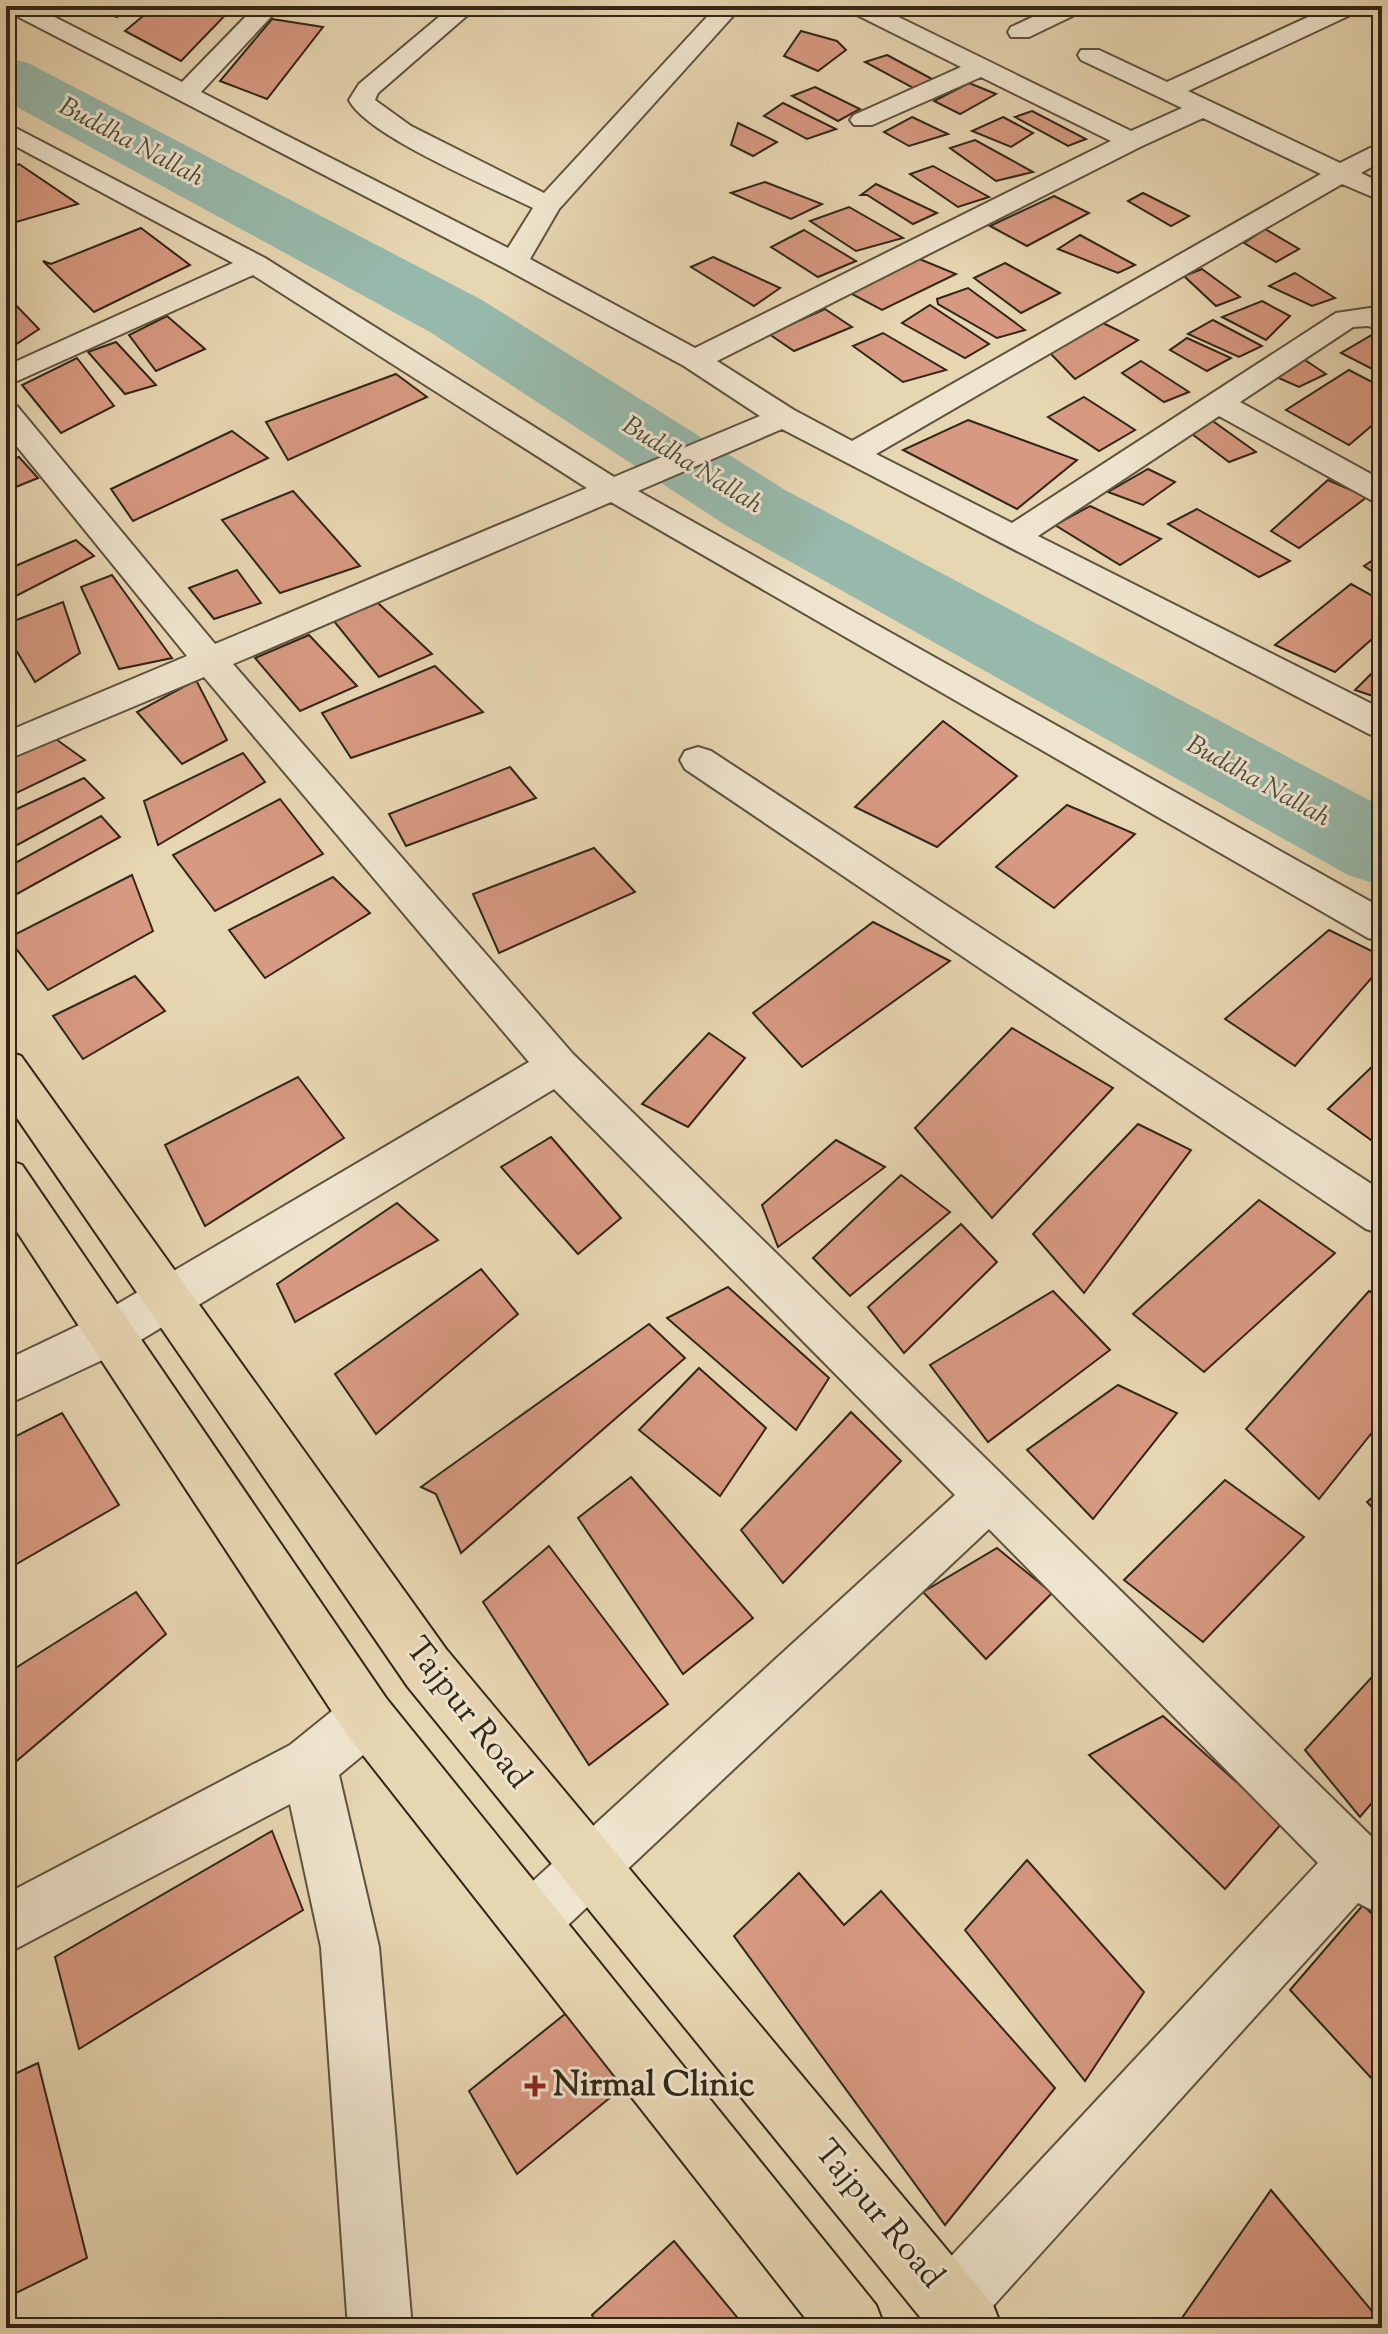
<svg xmlns="http://www.w3.org/2000/svg" width="1388" height="2334" viewBox="0 0 1388 2334" font-family="'Sorts Mill Goudy',serif">
<style>
.lines{fill:none;stroke-linecap:round;stroke-linejoin:round}
.river{fill:#97b9ab;fill-rule:evenodd}
.building{fill:#d79981;stroke:#312618;stroke-width:2}
.minor-casing{stroke:#5e523e;stroke-width:4}
.major-casing{stroke:#312618;stroke-width:4}
.minor{fill:#efe4cd;fill-rule:evenodd}
.major{fill:#e7d6b2;fill-rule:evenodd}
.poi-dot{fill:#8f2418;stroke:#efe4cd;stroke-width:3}
.labels{text-anchor:middle;dominant-baseline:central;stroke-width:6;stroke-linejoin:round;paint-order:stroke}
.far-water-label{font-size:26px;font-style:italic;fill:#4a4b3d;stroke:#efe4cd}
.near-street-label{font-size:34px;fill:#312618;stroke:#efe4cd}
.near-poi-label{font-size:34px;font-weight:bold;fill:#312618;stroke:#efe4cd;text-anchor:start}
</style>
<rect width="100%" height="100%" fill="#e7d6b2"/>
<filter id="stains"><feTurbulence type="fractalNoise" baseFrequency=".0025" numOctaves="4"/><feColorMatrix values="0 0 0 0 .2 0 0 0 0 .09 0 0 0 0 .02 0 0 0 .5 -.17"/></filter>
<radialGradient id="worn" r=".72"><stop offset=".6" stop-color="#630" stop-opacity="0"/><stop offset="1" stop-color="#630" stop-opacity=".3"/></radialGradient>
<g class="lines">
<!-- river -->
<path class="river" d="M6,57L28,63L482,300L785,490L1382,807V886L1348,875L727,526L430,332L6,101Z"/>
</g>
<!-- building -->
<g class="building">
<path d="M89,6H128L117,17Z"/>
<path d="M155,6H234L181,61L125,31Z"/>
<path d="M272,19L323,27L267,99L220,81Z"/>
<path d="M801,31L837,41L846,50L818,71L784,56Z"/>
<path d="M887,55L934,80L915,89L865,62Z"/>
<path d="M969,83L996,94L960,114L934,101Z"/>
<path d="M815,87L860,109L838,121L792,96Z"/>
<path d="M783,103L836,129L807,139L764,116Z"/>
<path d="M1032,111L1086,139L1068,146L1015,117Z"/>
<path d="M912,117L948,134L909,146L884,132Z"/>
<path d="M1003,117L1033,133L1011,147L972,131Z"/>
<path d="M738,123L777,142L753,156L731,145Z"/>
<path d="M975,140L1033,172L996,181L950,148Z"/>
<path d="M19,164L78,204L6,225V169Z"/>
<path d="M933,166L989,197L958,207L910,174Z"/>
<path d="M765,182L822,204L791,219L731,193Z"/>
<path d="M876,184L937,213L913,224L867,195H861Z"/>
<path d="M1143,193L1189,216L1171,226L1128,201Z"/>
<path d="M1054,196L1089,213L1027,246L990,226Z"/>
<path d="M849,207L903,238L856,251L810,221Z"/>
<path d="M141,228L190,265L94,312L43,261L51,264Z"/>
<path d="M1265,229L1299,249L1276,262L1244,243Z"/>
<path d="M804,230L856,261L818,277L771,247Z"/>
<path d="M1080,235L1135,265L1118,273L1058,249Z"/>
<path d="M713,257L780,288L754,306L691,267Z"/>
<path d="M917,258L956,274L882,310L850,293Z"/>
<path d="M1005,263L1060,293L1021,313L974,278Z"/>
<path d="M1202,269L1240,297L1216,306L1184,276Z"/>
<path d="M1295,273L1335,298L1312,306L1269,286Z"/>
<path d="M968,288L1025,330L997,338L938,304L937,299Z"/>
<path d="M6,295L39,329L6,351Z"/>
<path d="M1262,301L1290,316L1266,340L1222,317Z"/>
<path d="M930,305L989,344L965,358L902,323Z"/>
<path d="M825,309L852,327L794,351L769,334Z"/>
<path d="M167,316L205,349L156,371L129,335Z"/>
<path d="M1213,320L1262,346L1239,357L1188,334Z"/>
<path d="M1103,323L1138,340L1075,379L1049,352Z"/>
<path d="M1382,329V374L1341,353Z"/>
<path d="M883,333L946,370L903,382L853,346Z"/>
<path d="M1187,338L1231,358L1207,371L1170,350Z"/>
<path d="M116,342L156,385L125,394L88,352Z"/>
<path d="M77,358L114,406L61,433L22,385Z"/>
<path d="M1302,358L1326,374L1299,387L1274,376Z"/>
<path d="M1141,361L1189,392L1164,402L1122,373Z"/>
<path d="M1349,370L1382,387V417L1349,445L1286,410Z"/>
<path d="M396,374L427,397L288,460L266,422Z"/>
<path d="M1084,397L1135,430L1099,451L1048,417Z"/>
<path d="M1210,419L1256,452L1229,462L1188,431Z"/>
<path d="M968,420L1077,460L1017,509L903,450Z"/>
<path d="M232,431L268,458L133,521L111,489Z"/>
<path d="M19,457L38,478L6,491V461Z"/>
<path d="M1148,469L1175,482L1143,505L1108,492Z"/>
<path d="M1328,480L1367,497L1299,548L1271,531Z"/>
<path d="M293,491L360,566L280,593L222,520Z"/>
<path d="M1090,506L1161,539L1120,565L1055,525Z"/>
<path d="M1197,509L1290,561L1259,577L1168,524Z"/>
<path d="M76,540L94,556L6,601V570Z"/>
<path d="M1382,554V578L1364,566Z"/>
<path d="M237,570L261,603L214,619L189,588Z"/>
<path d="M112,575L172,658L119,669L81,587Z"/>
<path d="M1351,584L1382,601V630L1335,672L1275,645Z"/>
<path d="M63,602L80,653L35,682L6,633V624Z"/>
<path d="M378,603L432,654L379,677L333,620Z"/>
<path d="M309,635L357,686L300,711L255,658Z"/>
<path d="M1382,663V699L1355,690Z"/>
<path d="M435,666L483,712L351,758L322,713Z"/>
<path d="M196,680L227,740L182,764L137,712Z"/>
<path d="M943,721L1017,776L937,847L855,807Z"/>
<path d="M53,737L85,760L6,798V760Z"/>
<path d="M243,753L265,782L158,845L144,801Z"/>
<path d="M510,767L536,798L406,846L389,814Z"/>
<path d="M84,778L104,798L6,851V814Z"/>
<path d="M280,799L323,854L215,911L173,855Z"/>
<path d="M1067,805L1135,834L1054,908L996,867Z"/>
<path d="M101,816L120,837L6,900V868Z"/>
<path d="M594,848L635,892L499,953L473,894Z"/>
<path d="M132,875L153,931L48,990L8,938Z"/>
<path d="M333,877L370,913L265,978L229,930Z"/>
<path d="M873,922L950,961L802,1067L753,1013Z"/>
<path d="M1329,930L1382,956V966L1295,1066L1225,1019Z"/>
<path d="M135,976L165,1011L83,1059L53,1016Z"/>
<path d="M1012,1028L1113,1088L992,1218L915,1128Z"/>
<path d="M709,1033L745,1058L688,1127L642,1104Z"/>
<path d="M1382,1057V1148L1328,1109Z"/>
<path d="M298,1077L344,1138L205,1226L165,1145Z"/>
<path d="M1138,1124L1191,1150L1084,1293L1033,1234Z"/>
<path d="M551,1137L621,1218L578,1254L501,1167Z"/>
<path d="M836,1140L885,1167L778,1247L762,1205Z"/>
<path d="M901,1175L950,1212L850,1296L813,1258Z"/>
<path d="M1259,1200L1335,1253L1204,1372L1133,1314Z"/>
<path d="M397,1203L438,1240L295,1322L277,1284Z"/>
<path d="M961,1224L997,1262L904,1353L868,1307Z"/>
<path d="M481,1269L518,1314L376,1434L335,1374Z"/>
<path d="M728,1287L829,1378L796,1430L667,1318Z"/>
<path d="M1053,1291L1110,1350L988,1442L930,1365Z"/>
<path d="M1369,1291L1382,1298V1420L1319,1499L1246,1429Z"/>
<path d="M649,1324L685,1358L461,1553L436,1494L421,1487Z"/>
<path d="M699,1368L766,1428L720,1496L639,1430Z"/>
<path d="M1118,1385L1177,1413L1093,1519L1027,1450Z"/>
<path d="M851,1412L901,1461L783,1583L741,1530Z"/>
<path d="M62,1413L119,1505L6,1570V1441Z"/>
<path d="M631,1477L753,1618L683,1674L578,1518Z"/>
<path d="M1225,1480L1304,1537L1203,1642L1124,1580Z"/>
<path d="M1382,1489V1518L1367,1502Z"/>
<path d="M549,1546L668,1704L589,1765L483,1602Z"/>
<path d="M997,1548L1052,1593L986,1659L923,1592Z"/>
<path d="M136,1592L166,1634L6,1770V1674Z"/>
<path d="M1382,1666V1791L1360,1817L1305,1750Z"/>
<path d="M1163,1716L1282,1823L1225,1889L1089,1755Z"/>
<path d="M272,1831L303,1910L79,2049L55,1957Z"/>
<path d="M1027,1860L1144,1992L1085,2081L965,1930Z"/>
<path d="M799,1873L844,1925L881,1891L1055,2088L945,2225L734,1936Z"/>
<path d="M1363,1905L1382,1924V2067L1373,2080L1290,1990Z"/>
<path d="M575,2006L623,2087L517,2174L469,2091Z"/>
<path d="M38,2063L87,2258L6,2298V2078Z"/>
<path d="M1271,2190L1382,2323V2328H1175Z"/>
<path d="M674,2241L746,2328H599L592,2315Z"/>
</g>
<g class="lines">
<defs>
<g id="minor">
<path d="M6,6H33L182,82L256,6H281L201,92L508,248L533,208C493,188 367,136 349,100L359,84L452,6H478L378,93L375,100L411,126L544,193L717,6H742L559,209L530,259L695,348L1111,141L981,77L872,125H854L850,120L854,115L961,67L849,11L845,6H876L1131,131L1182,108L1081,60L1078,55L1081,50H1099L1167,82L1332,6H1363L1359,11L1188,91L1340,163L1382,142V161L1361,173L1382,183V201L1342,184L876,454L1012,523L1336,313L1370,308L1382,311V330L1368,326L1353,327L1240,402L1382,480V503L1371,500L1219,416L1038,536L1382,709V738L1369,734L782,429L638,491L1382,908V942L1368,938L611,502L233,664L573,1054L1382,1847V1915L1358,1903L974,2327H928L919,2304L928,2281L1318,1863L989,1529L550,1942L530,1951L510,1942L501,1922L510,1902L955,1495L554,1089L126,1349L6,1405V1360L92,1319L529,1062L204,677L6,760V732L187,656L6,433V404L17,406L215,644L587,488L253,275L6,386V366L233,263L6,141V123L265,258L614,477L760,416L684,366L504,268L7,11ZM1203,118L1321,174L852,441L794,410L717,361L1140,147Z"/>
<path d="M1056,6H1087L1083,11L1029,37H1011L1008,32L1011,27Z"/>
<path d="M698,747L711,751L1382,1191V1234L1366,1229L685,769L680,760L685,751Z"/>
<path d="M367,1690L386,1698L394,1717L386,1736L339,1775L379,1947L412,2328H348L321,1947L290,1804L6,1954V1894L290,1745L348,1698Z"/>
</g>
<g id="major">
<path d="M6,1051L21,1056L446,1649L993,2305L1002,2328H929L408,1687L6,1102Z"/>
<path d="M6,1159L22,1165L386,1698L876,2305L885,2328H813L348,1736L6,1215Z"/>
</g>
</defs>
<!-- minor casing -->
<use href="#minor" class="minor-casing"/>
<!-- major casing -->
<use href="#major" class="major-casing"/>
<!-- minor -->
<use href="#minor" class="minor"/>
<!-- major -->
<use href="#major" class="major"/>
</g>
<!-- markers -->
<path class="poi-dot" d="M531 2074h8v8h8v8h-8v8h-8v-8h-8v-8h8z"/>
<g class="labels">
<!-- far-water labels -->
<g class="far-water-label">
<text transform="translate(131 143) rotate(28)">Buddha Nallah</text>
<text transform="translate(692 466) rotate(32)">Buddha Nallah</text>
<text transform="translate(1258 782) rotate(29)">Buddha Nallah</text>
</g>
<!-- near-street labels -->
<g class="near-street-label">
<text transform="translate(467 1714) rotate(52)">Tajpur Road</text>
<text transform="translate(878 2215) rotate(50)">Tajpur Road</text>
</g>
<!-- near-poi labels -->
<g class="near-poi-label">
<text x="553" y="2086">Nirmal Clinic</text>
</g>
</g>
<!-- margin -->
<rect width="1388" height="2334" fill="none" stroke="#e7d6b2" stroke-width="32"/>
<rect x="8" y="8" width="1372" height="2318" fill="none" stroke="#312618" stroke-width="4"/>
<rect x="16" y="16" width="1356" height="2302" fill="none" stroke="#312618" stroke-width="2"/>
<rect width="100%" height="100%" filter="url(#stains)"/>
<rect width="100%" height="100%" fill="url(#worn)"/>
</svg>
